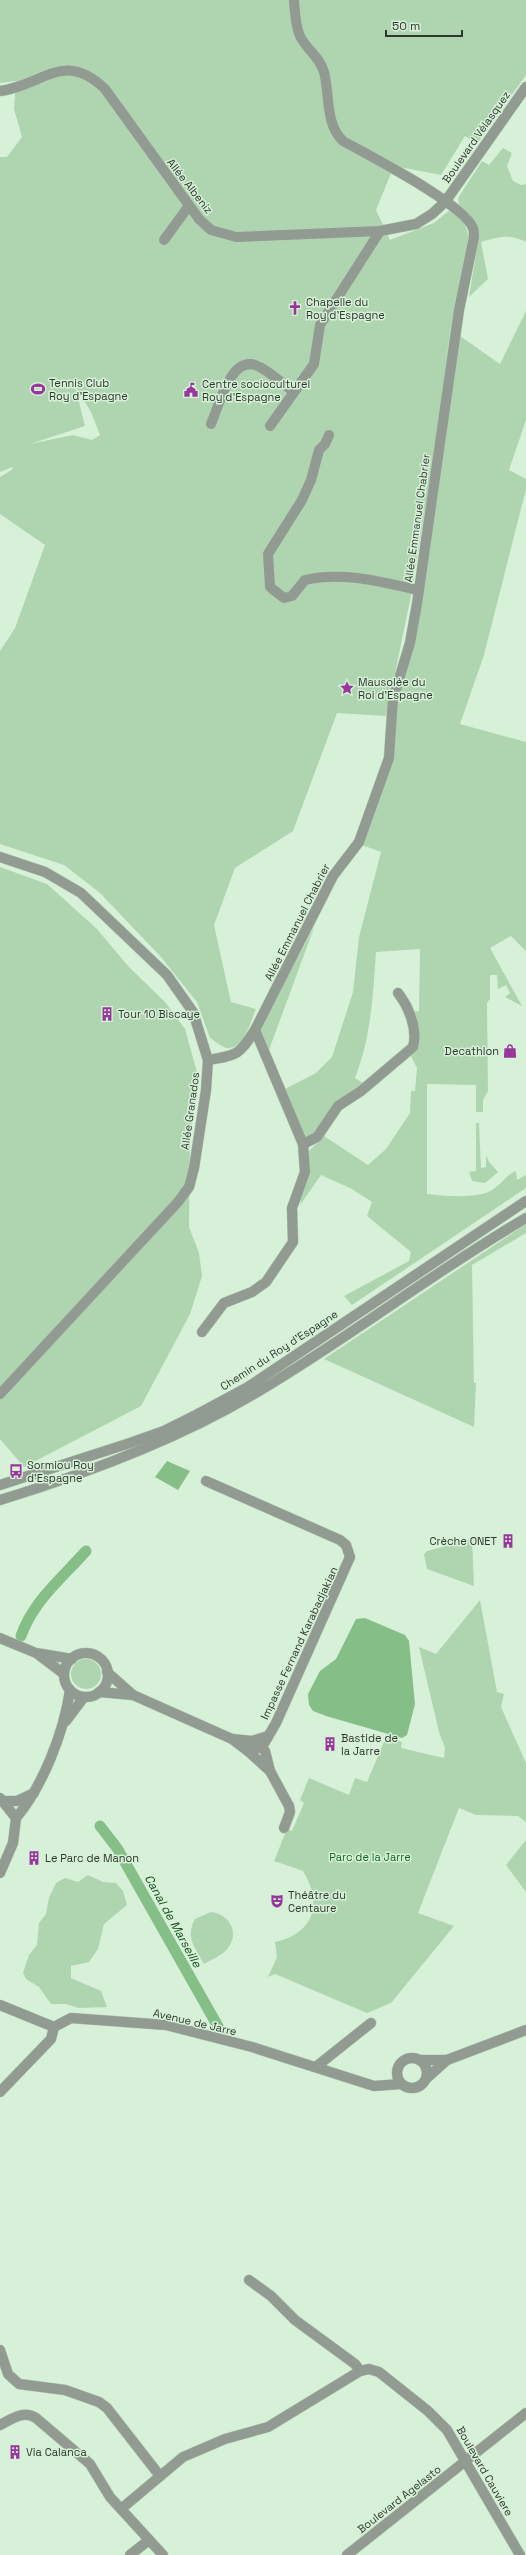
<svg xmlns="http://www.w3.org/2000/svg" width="526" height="2555" viewBox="0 0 526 2555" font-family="'Space Grotesk',sans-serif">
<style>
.green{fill:#afd5b0;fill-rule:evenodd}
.water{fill:#86be88}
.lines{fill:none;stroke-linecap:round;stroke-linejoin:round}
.canal{stroke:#86be88;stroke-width:11}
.minor-casing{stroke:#b5ccb6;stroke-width:11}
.tertiary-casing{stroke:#b5ccb6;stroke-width:11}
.minor{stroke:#919b91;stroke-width:10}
.tertiary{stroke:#919b91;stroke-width:10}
.labels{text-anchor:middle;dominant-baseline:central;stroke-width:3;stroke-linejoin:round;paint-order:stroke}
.street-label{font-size:11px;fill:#2f382f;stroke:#d7f1d8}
.poi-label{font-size:11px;fill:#2f382f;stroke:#d7f1d8;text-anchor:start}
.park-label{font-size:11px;fill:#166623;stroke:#d7f1d8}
.water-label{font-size:12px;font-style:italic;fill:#195320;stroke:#d7f1d8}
</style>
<rect width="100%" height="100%" fill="#d7f1d8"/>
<!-- green -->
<g class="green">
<path d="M0,0H526V75L477,144L465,136L441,175L394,166L376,210L390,240L434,223L451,209L464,222L469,237L450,332L436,441L411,596L386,716L337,713L293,831L235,868L214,925L231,1002L256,1009C251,1020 244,1050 227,1048C222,1047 215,1041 210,1038L197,1002L160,956L100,893L64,865L0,844V651L15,628L45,545L0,514V477L13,469L12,467L0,472V157H7L22,137L14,109L16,81L0,83ZM75,386L91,412L100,435L92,440L73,435L30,444L85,426Z"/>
<path d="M503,148L512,153L507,166L513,181L521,185L526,184V242C510,233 498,237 481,242L488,279L469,297L478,242L469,217L459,205L458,198L482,161L489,165Z"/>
<path d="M526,311V420L509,470L526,479V489L484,655L460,724L526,742V951L511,936L490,948L522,1006L505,997L510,993L506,985L498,989L497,975H490V999L487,1003L488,1091L483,1100V1112H476V1085L427,1084V1194C443,1196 479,1199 492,1190C501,1185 507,1174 516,1171L517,1180L526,1175V1188L352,1305L344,1296L409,1261L411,1252L367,1216L372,1202L352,1189L321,1175L300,1205L308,1152L324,1136L368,1165L386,1149L410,1113L411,1091H415L417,1068L411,1056L417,1048L412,1012L419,1011L420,949L376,952C373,996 371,1037 355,1078L363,1083L349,1093L315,1136L305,1139L285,1089L316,1073L332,1057L353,992L359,937L381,852L362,845L396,712L460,336L500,364Z"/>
<path d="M0,867L47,884L96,928L129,967L165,1002L185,1029L198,1076L190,1137L189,1227L199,1253L202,1276L190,1314L141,1406L24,1467L0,1439Z"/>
<path d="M315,925L269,1050L260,1030Z"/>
<path d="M476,1123H479L481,1168L486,1167V1155L489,1162L498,1172L485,1183L472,1181L469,1172L476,1171Z"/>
<path d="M526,1224V1233L472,1265L474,1383H476L474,1427L324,1359Z"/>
<path d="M472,1539L474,1586L427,1569L424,1554L427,1551Z"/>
<path d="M480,1600L497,1692L504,1694L501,1707L526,1763V1822L518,1816L476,1815L459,1808L418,1913L454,1926L391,2003L367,2013L275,1974L268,1977L277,1957L275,1942C314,1933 323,1904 303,1871L274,1861L287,1829L292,1831L304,1803L300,1800L309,1778L349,1795L355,1778L367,1782L386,1737L402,1742L401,1748L444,1758L445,1748L439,1732L419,1647L436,1654Z"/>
<circle cx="86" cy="1674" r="15"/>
<path d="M526,1840V1892L506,1865Z"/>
<path d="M88,1875L103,1882L116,1883L123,1891L127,1905L104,1924L98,1949L89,1962L71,1966V1978L101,1991L107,2007L79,2008L66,2004H51L39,1987L26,1979L23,1973L29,1955L37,1945L39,1923L46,1914L49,1898L56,1883L65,1878L78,1882Z"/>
<path d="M211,1912C229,1914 240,1932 228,1948C223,1955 211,1960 204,1964C195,1948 185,1937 195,1919Z"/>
</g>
<!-- water -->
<g class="water">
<path d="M167,1461L190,1471L178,1490L155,1477Z"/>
<path d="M365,1618L405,1635L409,1641L415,1704L407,1735L402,1738L326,1716L313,1711L309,1705L308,1694L320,1671L336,1659L356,1619Z"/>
</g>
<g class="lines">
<!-- canal -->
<g class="canal">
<path d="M21,1636C33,1601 62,1578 86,1551"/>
<path d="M100,1826L117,1848L220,2030"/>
</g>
<defs>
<g id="minor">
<path d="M0,91C43,86 63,49 105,89L199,219L211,230L236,237L380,231L416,224L432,214L445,202L526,87"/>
<path d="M164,240L188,207"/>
<path d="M211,424C219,406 230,357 255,365C268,369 282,384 294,392"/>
<path d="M270,426L314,364L320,325L380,231"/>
<path d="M329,435L325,444L319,450L311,480L302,500L268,554L270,587L284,598L292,596L305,580C343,571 381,582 419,590"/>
<path d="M0,857L45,872L81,893L167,975L193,1012L208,1060L206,1090L194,1168L189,1187L178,1202L0,1394"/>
<path d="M208,1060C238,1055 239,1055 255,1030L333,876L359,842L389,758L393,699L410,643L417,604L459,310L474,237C474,234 474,230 473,228C464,204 368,155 343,141C325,124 330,95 324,72C320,57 306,49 300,36C295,25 295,12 294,0"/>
<path d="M303,1144L317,1137L338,1106L361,1091L413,1047C418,1030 409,1007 398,993"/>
<path d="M202,1332L224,1303L252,1292L266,1282L293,1242L292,1208L305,1172L303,1144L255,1030"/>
<path d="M206,1481L340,1540L346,1545L350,1557L276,1723L262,1747L248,1751L232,1739"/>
<path d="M0,1638L36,1653L72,1659"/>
<circle cx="86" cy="1675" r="22"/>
<path d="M39,1655L64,1674"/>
<path d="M107,1672L133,1695L232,1739L252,1741L268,1736"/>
<path d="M99,1692L133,1695"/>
<path d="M66,1721L84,1697"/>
<path d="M258,1743L265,1751L270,1771L289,1806L290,1812L284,1828"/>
<path d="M248,1751L270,1771"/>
<path d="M0,1798L16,1818L13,1843L0,1873"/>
<path d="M4,1801H17L34,1793"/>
<path d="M16,1818C43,1786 64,1732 70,1690"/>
<path d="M0,2005L54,2027"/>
<path d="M54,2027L71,2018L166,2025L252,2047L374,2086L401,2084"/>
<circle cx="412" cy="2073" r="15"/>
<path d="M421,2060H447L526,2030"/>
<path d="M317,2066L371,2023"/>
<path d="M427,2078L447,2060"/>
<path d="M0,2092L51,2039L54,2027"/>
<path d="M249,2280L271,2296L295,2320L355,2364L360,2371"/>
<path d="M0,2350L8,2374L19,2384L65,2390L99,2402L107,2408L160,2476"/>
<path d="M0,2425C12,2419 23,2410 36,2418L90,2464L110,2497L163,2555"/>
<path d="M121,2509L183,2457L225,2439L268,2427L360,2371L369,2369L379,2372L428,2411L447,2430L520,2555"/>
<path d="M130,2555L149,2540"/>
<path d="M347,2555L526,2413"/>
</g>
<g id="tertiary">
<path d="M0,1485L130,1443L164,1431L196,1415L248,1387L526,1201"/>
<path d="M0,1500C85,1474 183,1437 259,1391C350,1337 435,1271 526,1218"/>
</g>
</defs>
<!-- minor casing -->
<use href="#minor" class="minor-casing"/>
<!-- tertiary casing -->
<use href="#tertiary" class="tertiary-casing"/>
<!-- minor -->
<use href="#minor" class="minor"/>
<!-- tertiary -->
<use href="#tertiary" class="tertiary"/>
</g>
<!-- icons -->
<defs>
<symbol id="church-bare" viewBox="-9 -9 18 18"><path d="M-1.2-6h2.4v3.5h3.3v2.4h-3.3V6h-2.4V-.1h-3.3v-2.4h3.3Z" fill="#98369e" stroke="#d7f1d8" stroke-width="2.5" paint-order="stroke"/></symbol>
<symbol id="stadium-bare" viewBox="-9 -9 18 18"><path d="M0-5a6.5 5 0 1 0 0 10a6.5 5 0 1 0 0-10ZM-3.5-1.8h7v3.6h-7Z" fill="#98369e" stroke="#d7f1d8" stroke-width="2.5" paint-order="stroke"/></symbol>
<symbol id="civic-bare" viewBox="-9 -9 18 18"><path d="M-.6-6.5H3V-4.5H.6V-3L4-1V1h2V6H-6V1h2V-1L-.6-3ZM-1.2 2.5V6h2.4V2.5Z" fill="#98369e" stroke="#d7f1d8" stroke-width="2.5" paint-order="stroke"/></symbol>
<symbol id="sight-bare" viewBox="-9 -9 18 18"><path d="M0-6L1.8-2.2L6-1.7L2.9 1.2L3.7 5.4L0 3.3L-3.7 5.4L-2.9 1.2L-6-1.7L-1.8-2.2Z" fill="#98369e" stroke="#d7f1d8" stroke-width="2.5" paint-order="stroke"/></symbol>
<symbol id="building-bare" viewBox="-9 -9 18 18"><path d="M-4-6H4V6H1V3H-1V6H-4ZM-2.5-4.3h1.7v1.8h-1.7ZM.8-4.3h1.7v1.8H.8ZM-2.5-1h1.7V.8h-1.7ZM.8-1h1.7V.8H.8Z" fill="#98369e" stroke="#d7f1d8" stroke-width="2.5" paint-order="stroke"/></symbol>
<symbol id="shop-bare" viewBox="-9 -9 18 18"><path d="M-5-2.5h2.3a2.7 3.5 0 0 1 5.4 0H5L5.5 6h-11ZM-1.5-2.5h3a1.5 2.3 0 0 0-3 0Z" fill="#98369e" stroke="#d7f1d8" stroke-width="2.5" paint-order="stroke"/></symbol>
<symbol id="bus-bare" viewBox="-9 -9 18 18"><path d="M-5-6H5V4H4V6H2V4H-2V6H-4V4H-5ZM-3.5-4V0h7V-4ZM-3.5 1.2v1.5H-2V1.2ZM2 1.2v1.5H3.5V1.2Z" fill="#98369e" stroke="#d7f1d8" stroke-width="2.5" paint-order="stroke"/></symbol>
<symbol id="theatre-bare" viewBox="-9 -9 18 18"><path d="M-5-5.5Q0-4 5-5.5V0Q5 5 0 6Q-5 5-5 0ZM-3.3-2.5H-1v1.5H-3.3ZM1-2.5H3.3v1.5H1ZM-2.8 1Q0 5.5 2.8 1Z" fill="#98369e" stroke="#d7f1d8" stroke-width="2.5" paint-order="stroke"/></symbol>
</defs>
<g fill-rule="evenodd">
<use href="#church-bare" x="285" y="298" width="20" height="20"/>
<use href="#stadium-bare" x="28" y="379" width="20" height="20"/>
<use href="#civic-bare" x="181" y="380" width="20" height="20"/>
<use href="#sight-bare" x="337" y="678" width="20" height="20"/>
<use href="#building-bare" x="97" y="1004" width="20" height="20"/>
<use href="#shop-bare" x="500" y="1041" width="20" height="20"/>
<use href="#bus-bare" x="6" y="1461" width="20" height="20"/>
<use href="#building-bare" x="498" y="1531" width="20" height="20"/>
<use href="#building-bare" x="320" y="1734" width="20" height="20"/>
<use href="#building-bare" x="24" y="1848" width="20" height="20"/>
<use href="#theatre-bare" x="267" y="1891" width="20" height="20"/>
<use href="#building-bare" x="5" y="2442" width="20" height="20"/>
</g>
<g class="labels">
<!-- street labels -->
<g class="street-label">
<text transform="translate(476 137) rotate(-55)">Boulevard Vélasquez</text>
<text transform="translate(190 186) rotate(52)">Allée Albeniz</text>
<text transform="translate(417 518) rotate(-82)">Allée Emmanuel Chabrier</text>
<text transform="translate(297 922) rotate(-63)">Allée Emmanuel Chabrier</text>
<text transform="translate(190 1111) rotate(-82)">Allée Granados</text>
<text transform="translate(279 1350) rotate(-33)">Chemin du Roy d'Espagne</text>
<text transform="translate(299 1643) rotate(-65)">Impasse Fernand Karabadjakian</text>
<text transform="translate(195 2022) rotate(13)">Avenue de Jarre</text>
<text transform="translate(485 2471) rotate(60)">Boulevard Cauviere</text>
<text transform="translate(399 2499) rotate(-38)">Boulevard Agelasto</text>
</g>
<!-- poi labels -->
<g class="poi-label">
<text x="306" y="302">Chapelle du<tspan x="306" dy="13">Roy d’Espagne</tspan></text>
<text x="49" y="383">Tennis Club<tspan x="49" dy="13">Roy d'Espagne</tspan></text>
<text x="202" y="384">Centre socioculturel<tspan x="202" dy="13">Roy d'Espagne</tspan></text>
<text x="358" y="682">Mausolée du<tspan x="358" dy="13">Roi d’Espagne</tspan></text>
<text x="118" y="1014">Tour 10 Biscaye</text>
<text x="499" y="1051" text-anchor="end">Decathlon</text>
<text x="27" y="1465">Sormiou Roy<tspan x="27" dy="13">d'Espagne</tspan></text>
<text x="497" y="1541" text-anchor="end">Crèche ONET</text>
<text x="341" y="1738">Bastide de<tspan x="341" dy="13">la Jarre</tspan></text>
<text x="45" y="1858">Le Parc de Manon</text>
<text x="288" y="1895">Théâtre du<tspan x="288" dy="13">Centaure</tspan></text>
<text x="26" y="2452">Via Calanca</text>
</g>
<!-- park labels -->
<g class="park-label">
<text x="370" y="1857">Parc de la Jarre</text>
</g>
<!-- water labels -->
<g class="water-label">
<text transform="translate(173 1921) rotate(61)">Canal de Marseille</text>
</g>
</g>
<!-- scale -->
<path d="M386 30v6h76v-6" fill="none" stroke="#2f382f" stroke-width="2"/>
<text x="392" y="30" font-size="12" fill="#2f382f" stroke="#d7f1d8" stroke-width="3" paint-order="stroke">50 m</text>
</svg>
